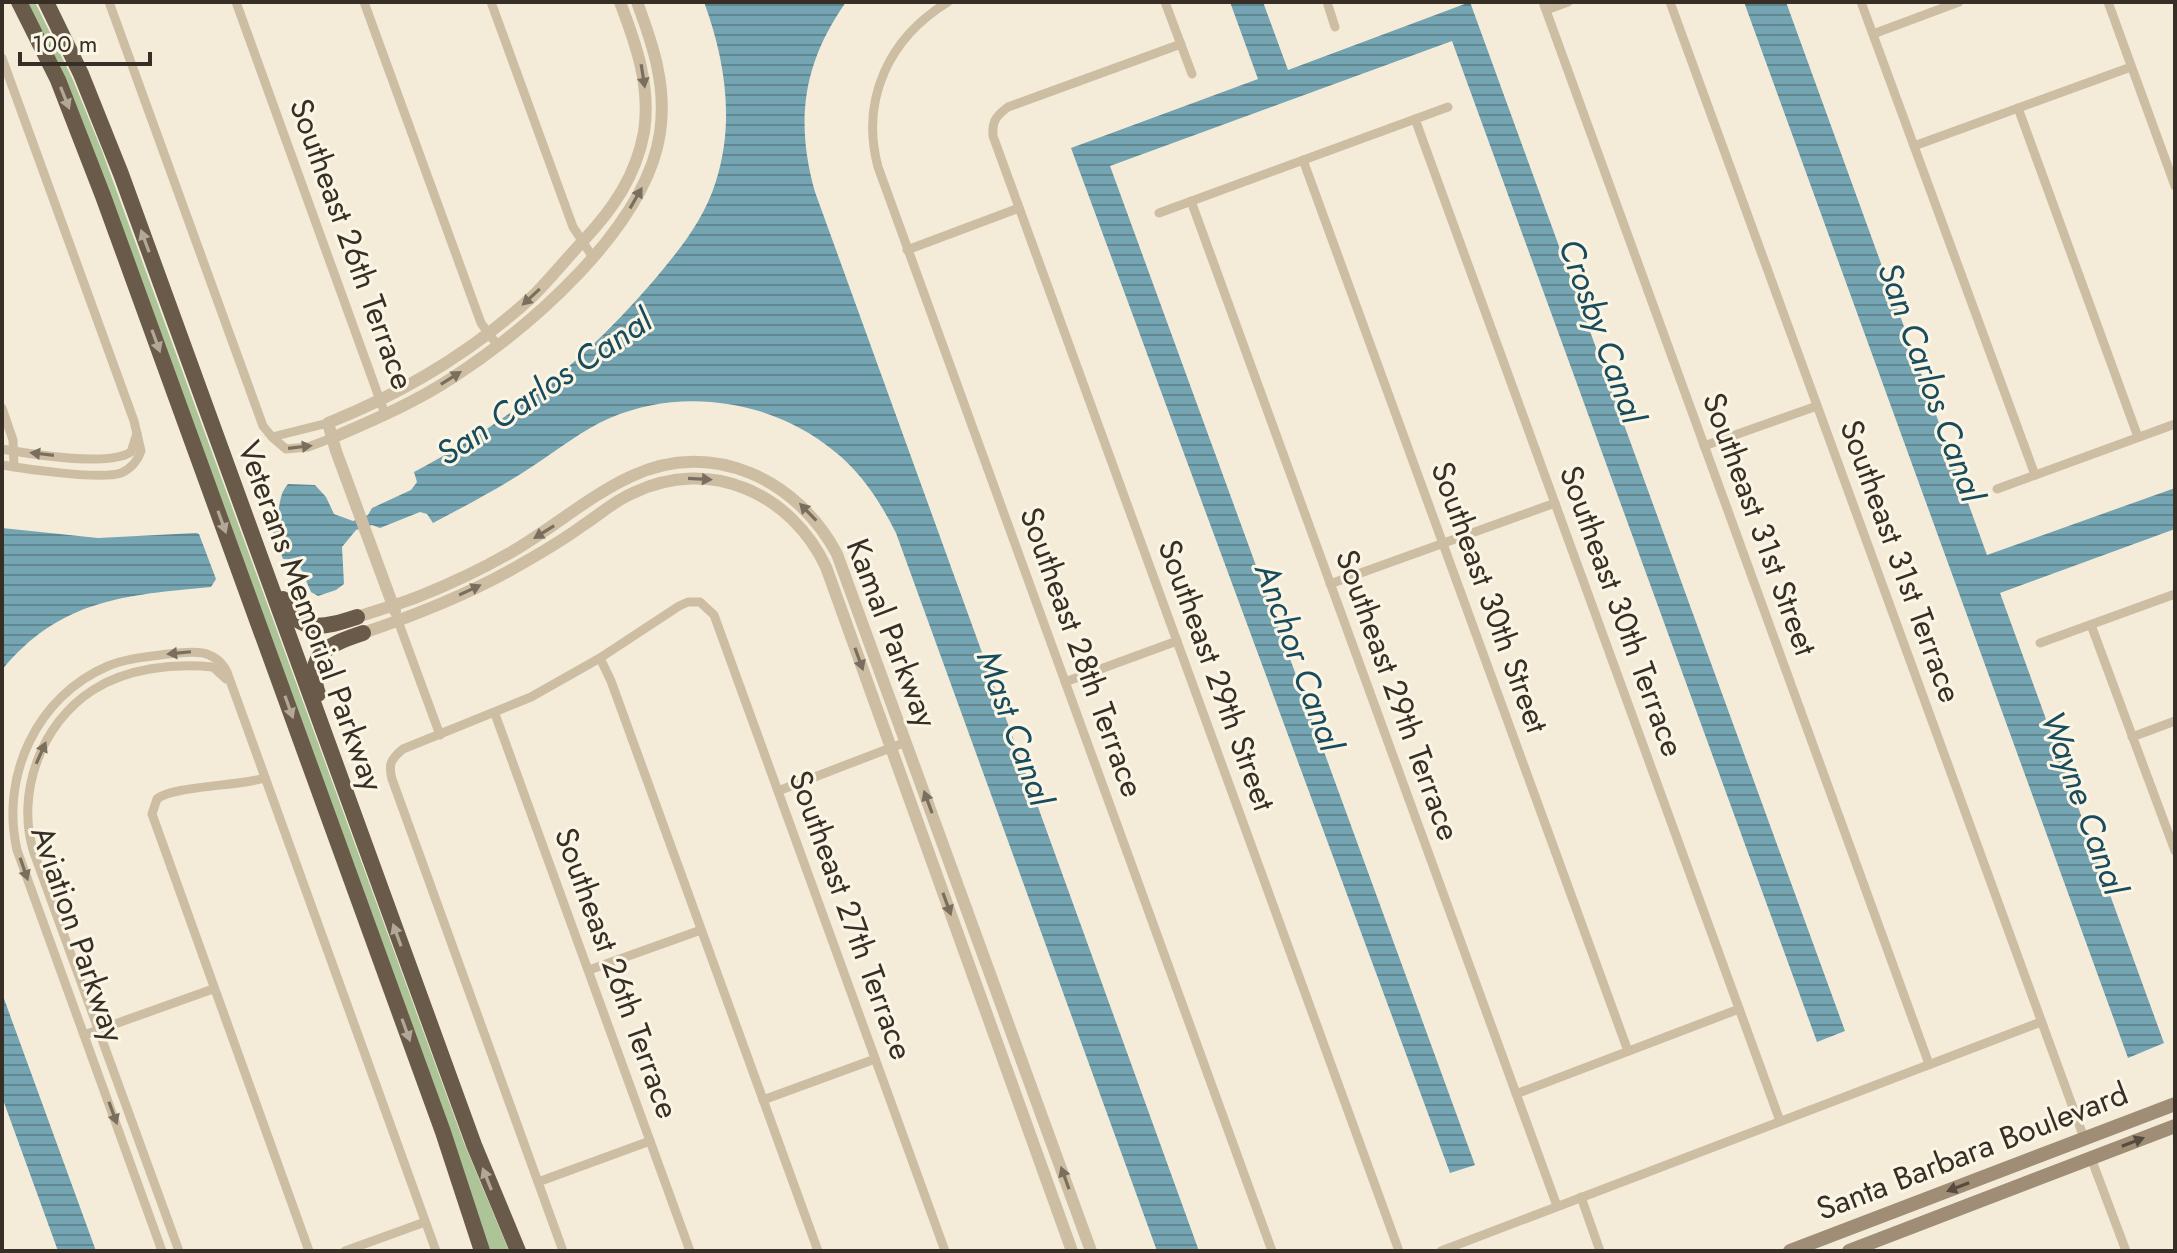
<svg xmlns="http://www.w3.org/2000/svg" width="2177" height="1253" viewBox="0 0 2177 1253" font-family="Jost,sans-serif">
<style>
.grass{fill:#acc497}
.water{fill:url(#water-rules)}
.lines{fill:none;stroke-linecap:round;stroke-linejoin:round}
.minor{stroke:#cdbea3;stroke-width:9}
.tertiary{stroke:#cdbea3;stroke-width:12}
.secondary{stroke:#a08d75;stroke-width:14}
.trunk{stroke:#6a5a49;stroke-width:16}
.oneway{fill:#7a6f5e}
.oneway2{fill:#b2a897}
.oneway3{fill:#564b3e}
.labels{text-anchor:middle;dominant-baseline:central;stroke-width:6;stroke-linejoin:round;paint-order:stroke}
.street-label{font-size:32px;fill:#372f26;stroke:#fbf5e5}
.water-label{font-size:34px;font-style:italic;fill:#184b5c;stroke:#fbf5e5}
</style>
<defs>
<pattern id="water-rules" width="6" height="5" patternUnits="userSpaceOnUse" patternTransform="scale(2)"><rect width="6" height="5" fill="#75a5b3"/><path d="M0 2.5h6" fill="none" stroke="#618791"/></pattern>
</defs>
<rect width="100%" height="100%" fill="#f4ecd9"/>
<!-- grass -->
<path class="grass" d="M26,2H35L73,80L102,151L464,1143L509,1251H489Z"/>
<!-- water -->
<g class="water">
<path d="M704,2H846C803,63 795,121 815,192L1199,1251H1157L896,533C881,503 861,472 834,451C774,401 683,386 610,418C582,430 559,449 533,466C501,487 467,505 433,523L427,514L420,512L380,528L372,525L356,530L342,547L344,584L336,590L318,596L311,592L297,560L283,559L272,530C282,515 276,497 288,484L315,485L326,497L334,514L353,521L368,515L372,508L411,490L417,482L414,472C508,423 587,359 655,279C680,249 704,220 716,181C735,122 725,59 704,2Z"/>
<path d="M1230,2H1263L1288,70L1470,2L1845,1031L1817,1042L1452,41L1110,166L1475,1165L1450,1173L1071,148L1258,79Z"/>
<path d="M1744,2H1786L1987,555L2175,488V529L2000,593L2164,1043L2128,1058Z"/>
<path d="M2,528L98,538L196,533L199,534L216,579L211,587C126,595 60,599 2,670Z"/>
<path d="M2,993L11,1018L96,1251H58L2,1097Z"/>
</g>
<g class="lines">
<!-- minor -->
<g class="minor">
<path d="M109,2L263,426L272,437L286,449L308,447L332,438"/>
<path d="M236,2L385,414"/>
<path d="M364,2L481,323L498,346"/>
<path d="M491,2L573,227L592,256"/>
<path d="M948,2C889,38 860,99 878,167L1272,1251"/>
<path d="M1165,2L1192,74"/>
<path d="M1327,2L1335,27"/>
<path d="M1543,2L1929,1064"/>
<path d="M1670,2L2084,1138"/>
<path d="M1861,2L2035,475"/>
<path d="M2108,2L2175,186"/>
<path d="M1546,10L1568,2"/>
<path d="M1873,34L1959,2"/>
<path d="M1181,44L1008,107C996,116 992,121 993,136L1399,1251"/>
<path d="M2,58L134,421L141,451C138,460 131,469 121,473C101,480 25,469 2,465"/>
<path d="M2018,108L2138,437"/>
<path d="M1415,119L1780,1121"/>
<path d="M1914,146L2131,67"/>
<path d="M1303,160L1628,1051"/>
<path d="M1191,201L1557,1206"/>
<path d="M1159,213L1448,107"/>
<path d="M907,250L1019,208"/>
<path d="M2,408L13,440L14,467"/>
<path d="M272,437L328,423"/>
<path d="M1704,446L1817,406"/>
<path d="M2,449C30,454 108,467 131,452L137,433"/>
<path d="M1997,489L2175,424"/>
<path d="M1330,584L1555,503"/>
<path d="M398,621L440,735"/>
<path d="M2091,625L2175,851"/>
<path d="M2040,643L2175,594"/>
<path d="M600,658L611,681L818,1251"/>
<path d="M1065,682L1177,641"/>
<path d="M495,714L690,1251"/>
<path d="M2132,737L2175,721"/>
<path d="M265,778C239,786 172,786 157,799L152,814L309,1251"/>
<path d="M778,791L906,742"/>
<path d="M589,970L701,930"/>
<path d="M84,1035L213,989"/>
<path d="M1516,1094L1739,1009"/>
<path d="M763,1100L875,1059"/>
<path d="M2091,1158L2126,1251"/>
<path d="M538,1182L650,1141"/>
<path d="M1581,1197L1600,1251"/>
<path d="M162,1251L17,850C0,776 37,696 108,666C127,658 148,657 168,654C192,651 215,648 227,672L436,1251"/>
<path d="M179,1251L34,853C15,794 41,723 93,690C127,668 174,663 213,667L226,679"/>
<path d="M345,1251L425,1222"/>
<path d="M563,1251L392,779C388,764 391,759 403,749L531,697L600,658L679,606L688,602H700L714,615L945,1251"/>
<path d="M1441,1251L2041,1022"/>
</g>
<!-- tertiary -->
<g class="tertiary">
<path d="M332,438C373,420 414,403 452,378C529,328 646,228 660,133C667,86 653,45 637,2"/>
<path d="M395,611L336,451L328,423C403,393 475,350 534,295C551,278 566,259 583,241C613,209 636,176 644,132C651,86 636,44 620,2"/>
<path d="M357,617C378,610 400,604 420,596C450,584 480,570 508,554C551,530 588,496 632,476C713,438 798,480 837,554L1091,1251"/>
<path d="M363,633C413,616 462,597 509,571C534,557 559,543 582,526C599,515 614,501 633,493C710,456 791,493 826,567L1072,1251"/>
</g>
<!-- secondary -->
<g class="secondary">
<path d="M1790,1251L2175,1104"/>
<path d="M1849,1251L2175,1126"/>
</g>
<!-- trunk -->
<g class="trunk">
<path d="M19,2L58,80L103,196L443,1132L482,1251"/>
<path d="M46,2L81,74L121,174L474,1145L518,1251"/>
<path d="M283,599C297,636 326,627 357,617"/>
<path d="M318,694C304,654 330,644 363,633"/>
</g>
</g>
<!-- one-way arrows -->
<defs><path id="oneway-solid" d="M-6-.8H1V-3.2L6.5 0L1 3.2V.8H-6Z" transform="scale(2)"/></defs>
<g class="oneway">
<use href="#oneway-solid" transform="translate(643 76) rotate(81)"/>
<use href="#oneway-solid" transform="translate(636 198) rotate(-60)"/>
<use href="#oneway-solid" transform="translate(531 297) rotate(137)"/>
<use href="#oneway-solid" transform="translate(451 378) rotate(-32)"/>
<use href="#oneway-solid" transform="translate(300 447) rotate(-7)"/>
<use href="#oneway-solid" transform="translate(42 454) rotate(-173)"/>
<use href="#oneway-solid" transform="translate(700 479) rotate(3)"/>
<use href="#oneway-solid" transform="translate(808 512) rotate(-134)"/>
<use href="#oneway-solid" transform="translate(544 532) rotate(148)"/>
<use href="#oneway-solid" transform="translate(470 590) rotate(-25)"/>
<use href="#oneway-solid" transform="translate(179 653) rotate(174)"/>
<use href="#oneway-solid" transform="translate(859 659) rotate(70)"/>
<use href="#oneway-solid" transform="translate(41 753) rotate(-66)"/>
<use href="#oneway-solid" transform="translate(928 802) rotate(-110)"/>
<use href="#oneway-solid" transform="translate(24 869) rotate(71)"/>
<use href="#oneway-solid" transform="translate(947 904) rotate(70)"/>
<use href="#oneway-solid" transform="translate(113 1113) rotate(70)"/>
<use href="#oneway-solid" transform="translate(1065 1178) rotate(-110)"/>
</g>
<g class="oneway2">
<use href="#oneway-solid" transform="translate(65 98) rotate(68)"/>
<use href="#oneway-solid" transform="translate(145 241) rotate(-110)"/>
<use href="#oneway-solid" transform="translate(156 341) rotate(70)"/>
<use href="#oneway-solid" transform="translate(222 522) rotate(70)"/>
<use href="#oneway-solid" transform="translate(289 707) rotate(70)"/>
<use href="#oneway-solid" transform="translate(397 935) rotate(-110)"/>
<use href="#oneway-solid" transform="translate(406 1030) rotate(70)"/>
<use href="#oneway-solid" transform="translate(487 1179) rotate(-112)"/>
</g>
<g class="oneway3">
<use href="#oneway-solid" transform="translate(2133 1142) rotate(-21)"/>
<use href="#oneway-solid" transform="translate(1958 1187) rotate(159)"/>
</g>
<g class="labels">
<!-- street labels -->
<g class="street-label">
<text transform="translate(352 244) rotate(70)">Southeast 26th Terrace</text>
<text transform="translate(1760 524) rotate(70)">Southeast 31st Street</text>
<text transform="translate(1901 561) rotate(70)">Southeast 31st Terrace</text>
<text transform="translate(1490 597) rotate(70)">Southeast 30th Street</text>
<text transform="translate(1622 611) rotate(70)">Southeast 30th Terrace</text>
<text transform="translate(311 616) rotate(70)">Veterans Memorial Parkway</text>
<text transform="translate(892 633) rotate(69)">Kamal Parkway</text>
<text transform="translate(1082 652) rotate(70)">Southeast 28th Terrace</text>
<text transform="translate(1217 675) rotate(70)">Southeast 29th Street</text>
<text transform="translate(1398 695) rotate(70)">Southeast 29th Terrace</text>
<text transform="translate(851 915) rotate(70)">Southeast 27th Terrace</text>
<text transform="translate(78 934) rotate(71)">Aviation Parkway</text>
<text transform="translate(617 973) rotate(70)">Southeast 26th Terrace</text>
<text transform="translate(1972 1151) rotate(-21)">Santa Barbara Boulevard</text>
</g>
<!-- water labels -->
<g class="water-label">
<text transform="translate(1602 331) rotate(70)">Crosby Canal</text>
<text transform="translate(1931 382) rotate(70)">San Carlos Canal</text>
<text transform="translate(544 387) rotate(-34)">San Carlos Canal</text>
<text transform="translate(1299 657) rotate(70)">Anchor Canal</text>
<text transform="translate(1015 728) rotate(70)">Mast Canal</text>
<text transform="translate(2084 803) rotate(70)">Wayne Canal</text>
</g>
</g>
<!-- border -->
<rect width="2177" height="1253" fill="none" stroke="#372f26" stroke-width="8"/>
<!-- scale -->
<path d="M20 52v12h130v-12" fill="none" stroke="#372f26" stroke-width="4"/>
<text x="32" y="52" font-size="24" fill="#372f26" stroke="#fbf5e5" stroke-width="6" paint-order="stroke">100 m</text>
</svg>
